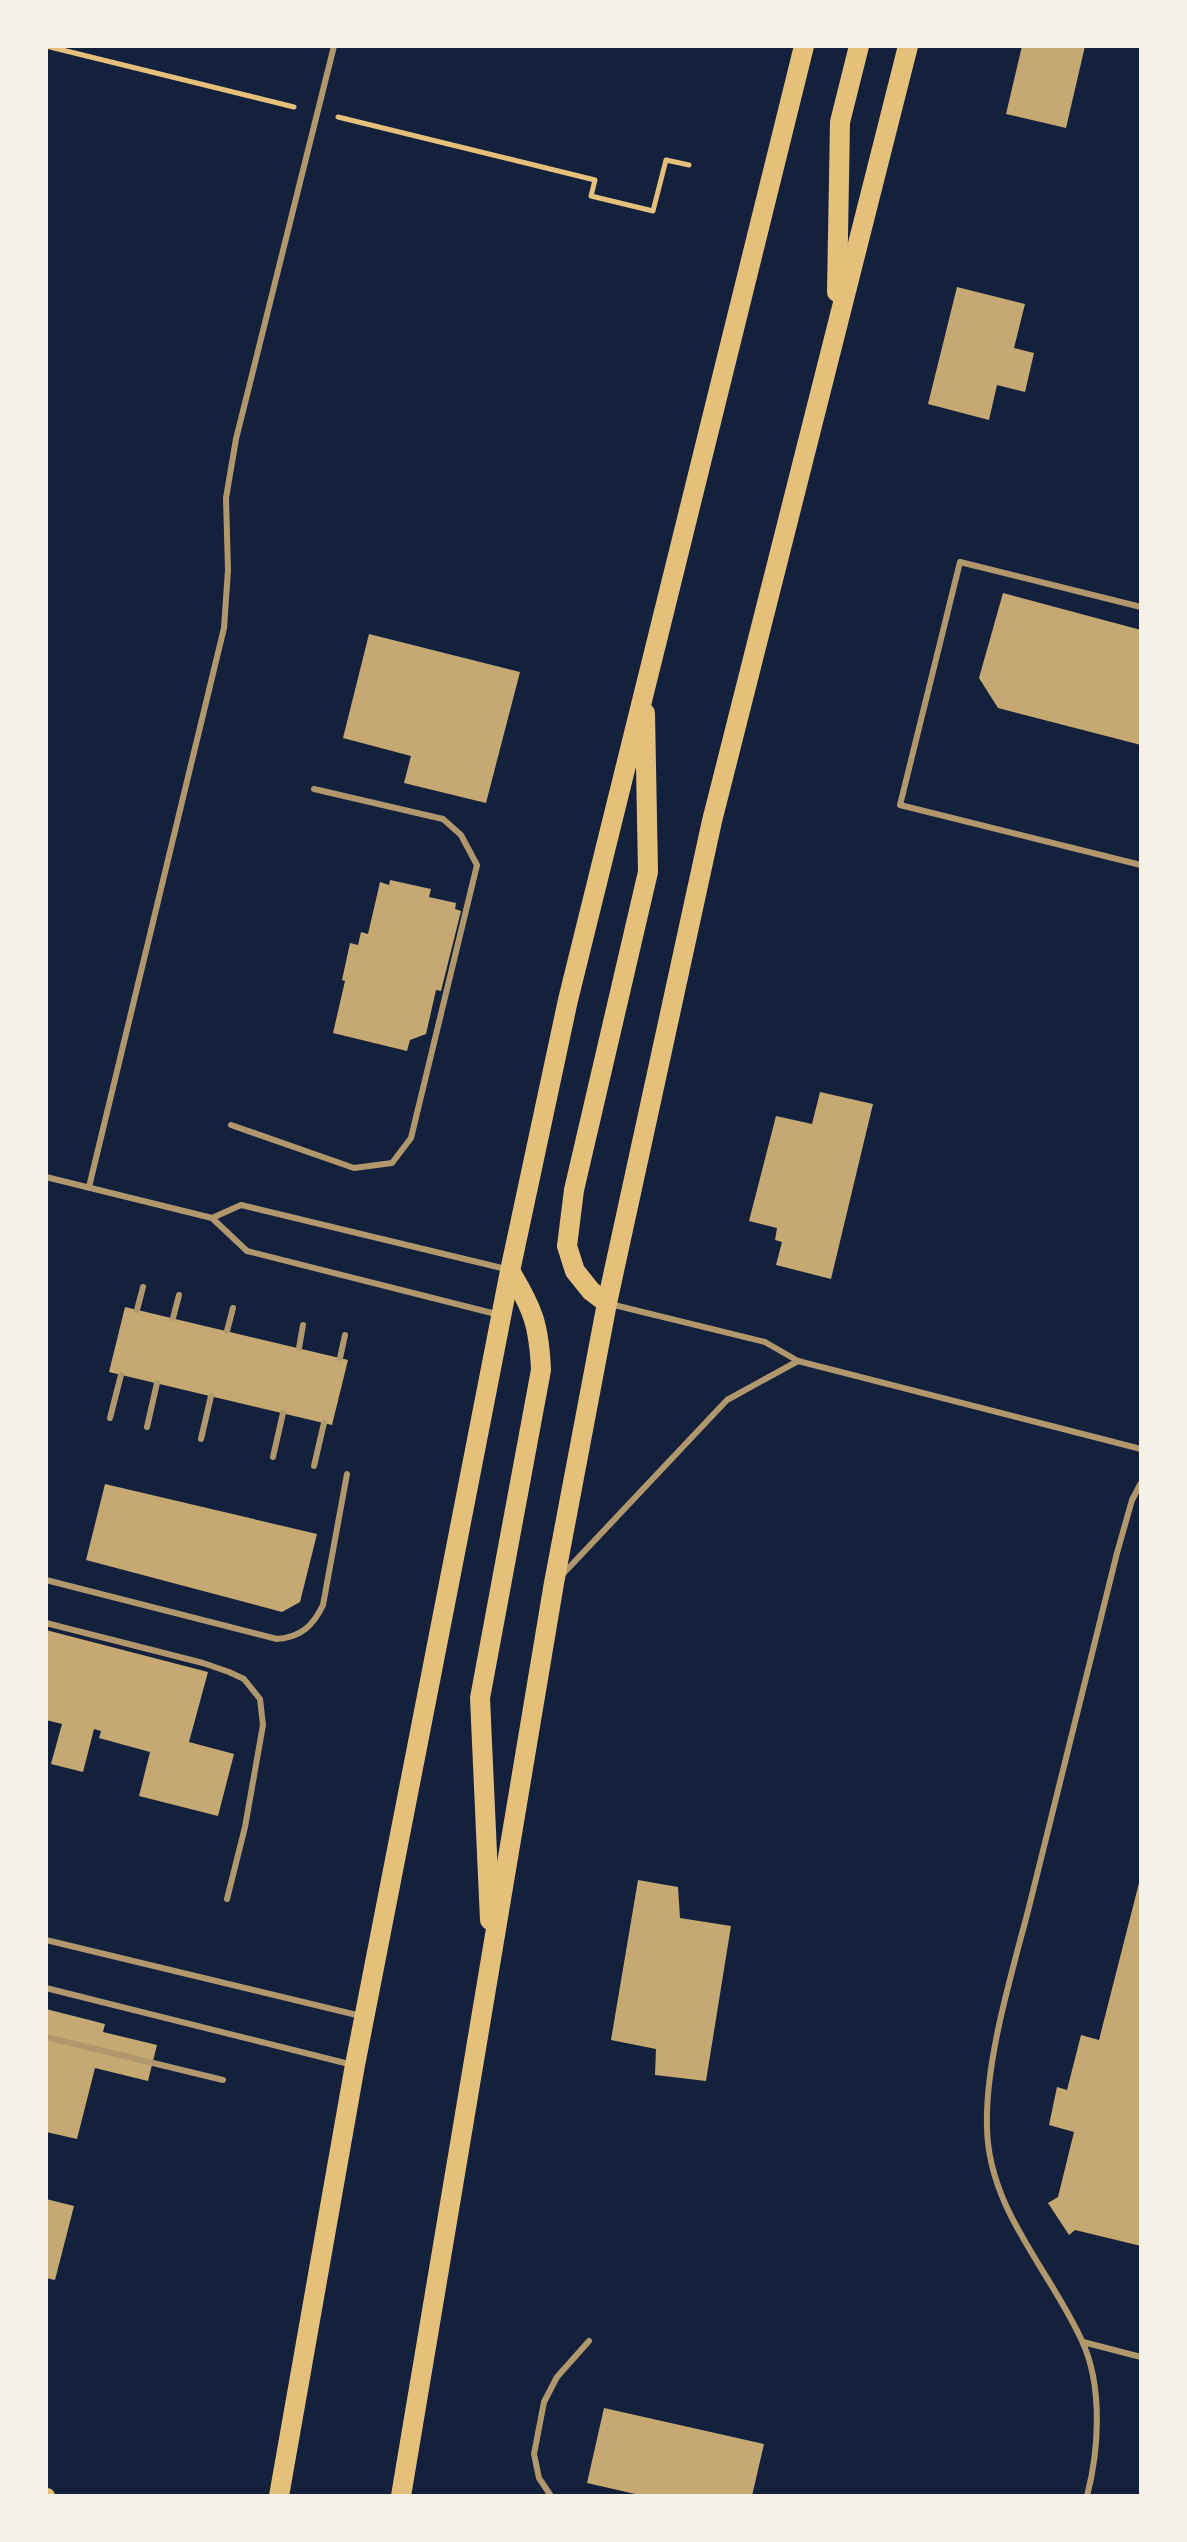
<svg xmlns="http://www.w3.org/2000/svg" width="1187" height="2542" viewBox="0 0 1187 2542" font-family="Barlow,sans-serif">
<style>
.building{fill:#c6a872}
.lines{fill:none;stroke-linecap:round;stroke-linejoin:round}
.path{stroke:#e5c07b;stroke-width:5}
.service{stroke:#b1986c;stroke-width:6}
.secondary{stroke:#e5c07b;stroke-width:16}
.primary{stroke:#e5c07b;stroke-width:20}
</style>
<rect width="100%" height="100%" fill="#14213d"/>
<!-- building -->
<g class="building">
<path d="M1022,46H1085L1066,128L1006,114Z"/>
<path d="M957,287L1025,304L1014,348L1034,353L1025,392L997,385L989,420L928,404Z"/>
<path d="M1003,593L1141,630V745L998,708L979,678Z"/>
<path d="M369,634L520,672L486,803L404,783L411,756L343,738Z"/>
<path d="M390,880L431,889L429,897L456,903L455,909L461,911L441,991L436,990L426,1034L410,1040L407,1051L333,1033L345,981L342,980L350,943L358,945L361,932L368,934L380,882L389,885Z"/>
<path d="M820,1092L873,1104L831,1279L776,1265L782,1242L775,1240L777,1228L749,1221L776,1116L812,1124Z"/>
<path d="M125,1307L348,1360L332,1425L109,1372Z"/>
<path d="M105,1484L317,1534L300,1602L282,1612L86,1560Z"/>
<path d="M46,1630L208,1672L189,1742L234,1754L218,1816L139,1796L150,1752L99,1738L101,1731L94,1729L83,1772L51,1764L62,1724L46,1720Z"/>
<path d="M1140,1879L1141,1880V2246L1075,2230L1069,2235L1048,2203L1058,2197L1074,2132L1049,2125L1057,2087L1067,2090L1081,2035L1099,2040Z"/>
<path d="M638,1880L678,1887L680,1918L731,1926L706,2081L655,2075L656,2049L611,2040Z"/>
<path d="M46,2009L105,2024L103,2032L157,2045L148,2081L95,2068L77,2139L46,2132Z"/>
<path d="M46,2199L74,2206L55,2280L46,2278Z"/>
<path d="M604,2408L764,2444L752,2496H644L587,2483Z"/>
</g>
<g class="lines">
<!-- path -->
<g class="path">
<path d="M46,46L294,107"/>
<path d="M338,117L595,180L591,196L653,211L666,160L689,165"/>
</g>
<!-- service -->
<g class="service">
<path d="M1141,607L960,562L900,805L1141,865"/>
<path d="M231,1125L354,1168L392,1163L411,1138L477,865L461,835L443,819L314,789"/>
<path d="M46,1177L212,1218L247,1251L496,1314"/>
<path d="M89,1187L224,628L228,570L226,498L236,439L334,46"/>
<path d="M212,1218L241,1205L506,1269"/>
<path d="M610,1304L765,1342L798,1361L1141,1449"/>
<path d="M137,1310L143,1287"/>
<path d="M173,1318L179,1295"/>
<path d="M227,1331L233,1308"/>
<path d="M299,1348L303,1325"/>
<path d="M340,1358L345,1335"/>
<path d="M110,1418L121,1375"/>
<path d="M147,1427L157,1383"/>
<path d="M201,1439L211,1396"/>
<path d="M273,1457L283,1413"/>
<path d="M314,1466L324,1423"/>
<path d="M562,1575L727,1400L798,1361"/>
<path d="M46,1580L277,1639C301,1637 313,1626 323,1605L347,1474"/>
<path d="M46,1623L203,1663L229,1672L244,1679L260,1699L263,1725L245,1827L227,1899"/>
<path d="M46,1940L361,2016"/>
<path d="M46,1988L353,2065"/>
<path d="M46,2037L223,2080"/>
<path d="M1083,2342L1141,2357"/>
<path d="M551,2496L539,2478L534,2454L544,2402L557,2377L589,2341"/>
<path d="M1087,2496C1099,2450 1103,2386 1082,2341C1050,2270 988,2209 987,2127C985,2060 1012,1973 1029,1907C1058,1789 1088,1671 1117,1553L1132,1500L1141,1483"/>
</g>
<!-- secondary -->
<path class="secondary" d="M46,2496H47"/>
<!-- primary -->
<g class="primary">
<path d="M837,292L840,122L859,46"/>
<path d="M607,1303L591,1291L575,1271L567,1246L574,1190L648,872L645,713"/>
<path d="M490,1920L480,1698L541,1370C539,1325 533,1309 510,1271"/>
<path d="M279,2496L355,2065L510,1271L568,1000L804,46"/>
<path d="M401,2496L554,1583L607,1303L712,821L908,46"/>
</g>
</g>
<!-- border -->
<rect width="1187" height="2542" fill="none" stroke="#f6f1e7" stroke-width="96"/>
</svg>
